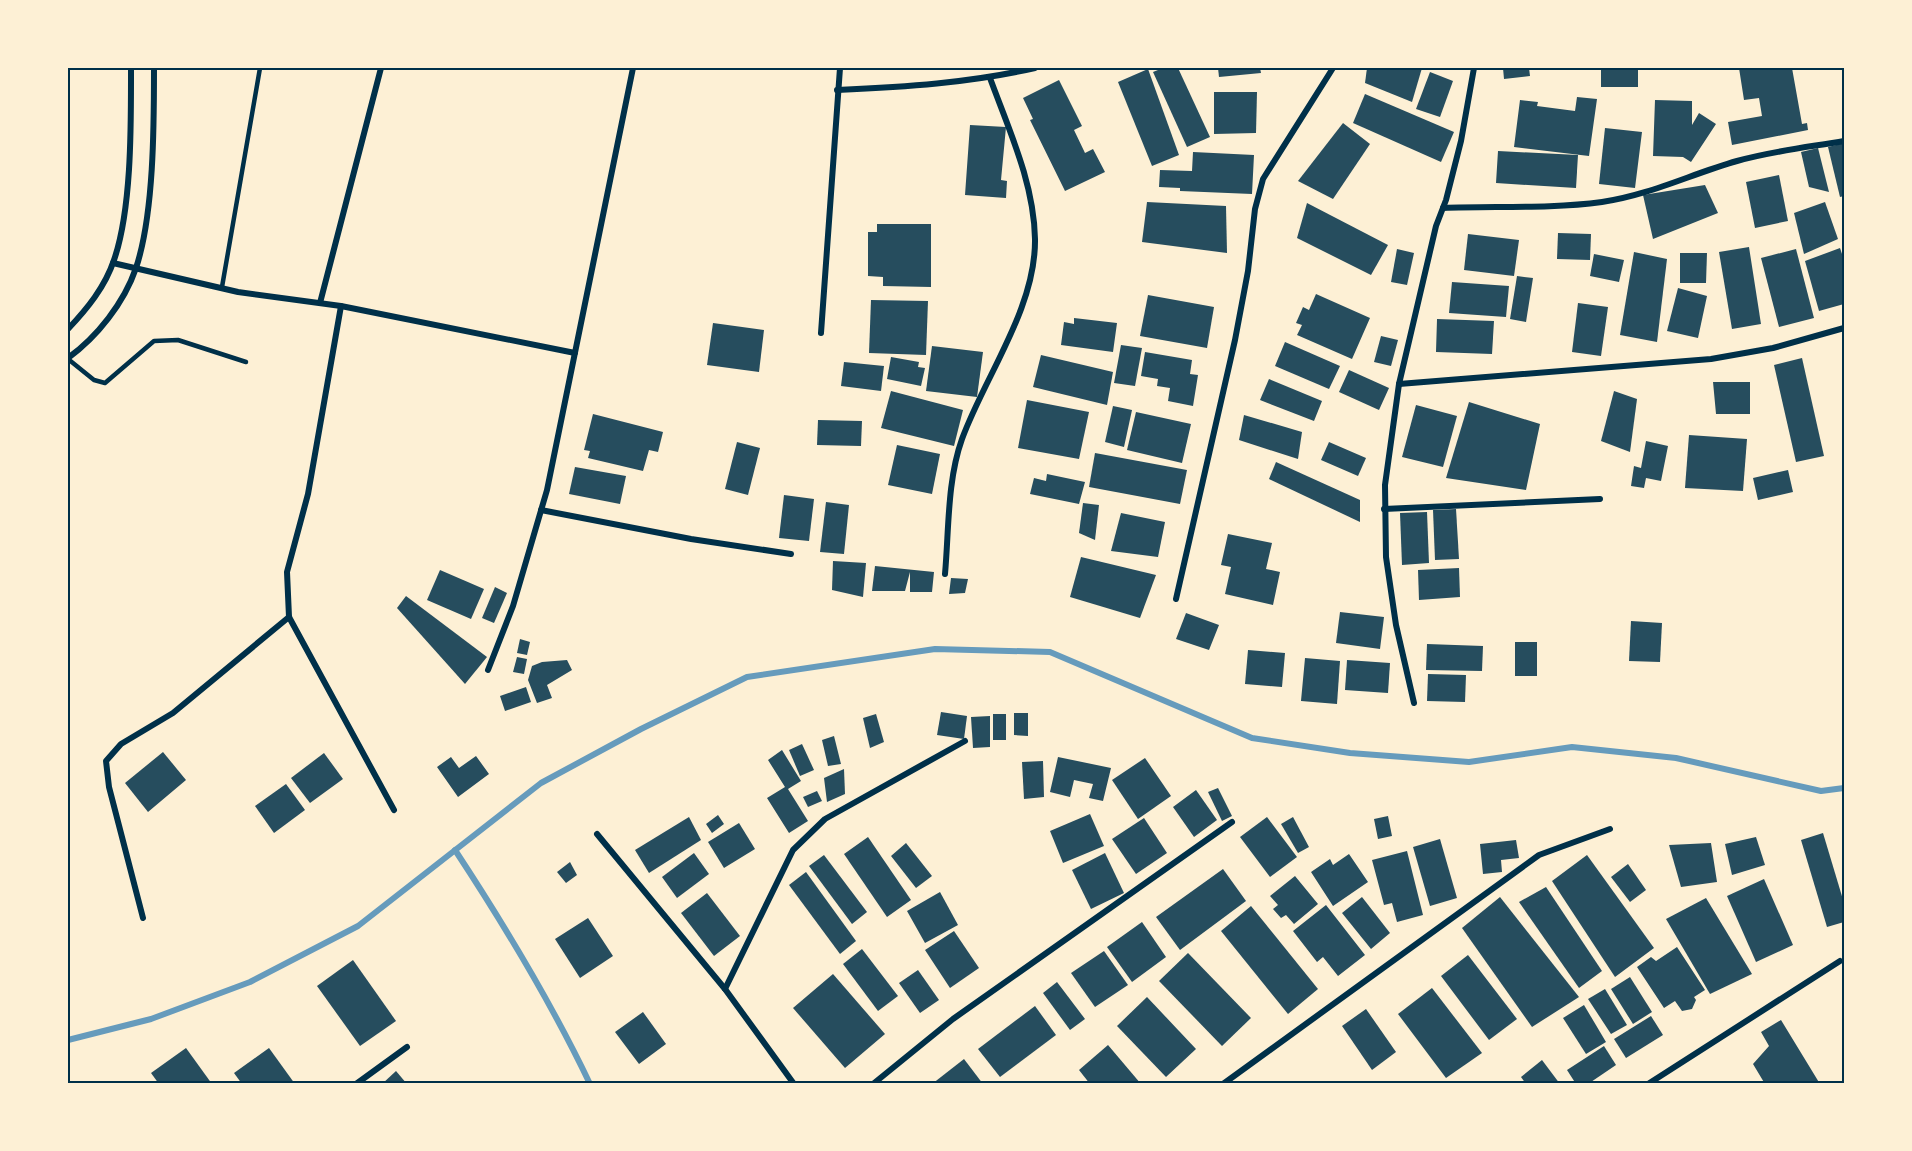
<svg xmlns="http://www.w3.org/2000/svg" width="1912" height="1151" viewBox="0 0 1912 1151" font-family="'Sofia Sans Condensed',sans-serif">
<style>
.lines{fill:none;stroke-linecap:round;stroke-linejoin:round}
.stream{stroke:#669bbc;stroke-width:6}
.building{fill:#264d5e}
.service{stroke:#003049;stroke-width:4.5}
.minor{stroke:#003049;stroke-width:6}
.neatline{fill:none;stroke:#003049;stroke-width:2}
</style>
<rect width="100%" height="100%" fill="#fdf0d5"/>
<g class="lines">
<!-- stream -->
<g class="stream">
<path d="M455,850C505,926 551,1002 590,1084"/>
<path d="M68,1040L151,1019L250,982L358,926L541,783L641,729L747,677L935,649L1050,652L1252,738L1350,753L1469,762L1572,747L1676,758L1821,791L1844,788"/>
</g>
</g>
<!-- building -->
<g class="building">
<path d="M1163,68H1178L1210,137L1187,147L1153,72Z"/>
<path d="M1218,68H1260L1261,73L1219,77Z"/>
<path d="M1367,68H1422L1412,102L1365,83Z"/>
<path d="M1503,68H1529L1530,76L1504,79Z"/>
<rect x="1601" y="68" width="37" height="19"/>
<path d="M1739,68H1792L1802,124L1807,123L1808,130L1732,145L1728,122L1762,116L1759,98L1744,100Z"/>
<path d="M1148,69L1179,155L1152,166L1118,82Z"/>
<path d="M1430,72L1453,81L1440,117L1416,109Z"/>
<path d="M1059,80L1082,126L1074,130L1085,153L1093,149L1105,172L1065,191L1030,120L1033,119L1023,98Z"/>
<path d="M1214,92H1257L1256,133L1214,134Z"/>
<path d="M1365,94L1454,132L1441,162L1353,123Z"/>
<path d="M1577,97L1597,99L1589,156L1514,147L1520,100L1538,102L1537,106L1575,111Z"/>
<path d="M1655,100L1692,101V125L1699,113L1716,124L1691,162L1683,157L1653,156Z"/>
<path d="M1343,123L1370,144L1333,199L1298,181Z"/>
<path d="M970,125L1006,127L1001,180L1007,181L1006,198L965,195Z"/>
<path d="M1605,128L1642,132L1635,188L1599,184Z"/>
<path d="M1844,143V196L1840,197L1828,147Z"/>
<path d="M1818,148L1829,192L1809,187L1801,152Z"/>
<path d="M1498,151L1578,155L1576,188L1496,183Z"/>
<path d="M1193,152L1254,155L1252,194L1180,191V188L1159,187L1160,170L1192,171Z"/>
<path d="M1779,175L1788,221L1755,228L1746,182Z"/>
<path d="M1705,185L1718,213L1653,239L1643,195Z"/>
<path d="M1147,202L1226,206L1227,253L1142,242Z"/>
<path d="M1825,202L1838,239L1804,254L1794,213Z"/>
<path d="M1307,203L1388,245L1371,275L1297,238Z"/>
<path d="M877,224H931V287L883,286V277L868,276V232H877Z"/>
<path d="M1558,233L1591,234L1590,260L1557,259Z"/>
<path d="M1468,234L1519,240L1514,276L1464,270Z"/>
<path d="M1749,247L1761,324L1732,329L1719,252Z"/>
<path d="M1840,248L1844,260V304L1819,311L1805,261Z"/>
<path d="M1397,249L1414,253L1407,285L1391,282Z"/>
<path d="M1796,249L1814,318L1779,327L1761,258Z"/>
<path d="M1634,252L1667,259L1657,342L1620,335Z"/>
<path d="M1680,253H1707L1706,283H1680Z"/>
<path d="M1594,254L1624,260L1619,282L1590,276Z"/>
<path d="M1517,276L1533,278L1526,322L1510,319Z"/>
<path d="M1452,282L1509,286L1506,317L1449,313Z"/>
<path d="M1678,288L1707,296L1698,338L1667,331Z"/>
<path d="M1316,294L1370,318L1352,359L1297,335L1302,325L1296,323L1303,307L1309,310Z"/>
<path d="M1148,295L1214,307L1207,348L1140,336Z"/>
<path d="M871,300L928,301L926,355L869,353Z"/>
<path d="M1578,303L1608,307L1601,356L1572,352Z"/>
<path d="M1074,318L1117,323L1113,352L1061,345L1064,322L1074,324Z"/>
<path d="M1437,319L1494,321L1492,354L1436,352Z"/>
<path d="M713,323L764,330L759,372L707,365Z"/>
<path d="M1381,336L1398,340L1391,366L1374,362Z"/>
<path d="M1285,342L1340,366L1329,389L1275,366Z"/>
<path d="M1121,345L1142,348L1135,386L1114,383Z"/>
<path d="M932,346L983,352L977,397L926,391Z"/>
<path d="M1145,352L1192,360L1190,374L1198,375L1193,406L1168,401L1170,388L1157,386L1158,379L1141,376Z"/>
<path d="M1041,355L1113,372L1107,405L1033,387Z"/>
<path d="M891,357L919,362L918,367L925,368L921,386L887,379Z"/>
<path d="M1802,358L1824,456L1796,462L1774,365Z"/>
<path d="M844,362L884,366L881,391L841,386Z"/>
<path d="M1349,370L1389,388L1379,410L1339,392Z"/>
<path d="M1269,379L1322,401L1314,421L1260,400Z"/>
<path d="M1713,382H1750V414H1716Z"/>
<path d="M891,391L963,410L954,446L881,428Z"/>
<path d="M1614,391L1637,399L1630,452L1601,441Z"/>
<path d="M1027,400L1089,412L1079,459L1018,448Z"/>
<path d="M1469,402L1540,424L1526,490L1446,478Z"/>
<path d="M1416,405L1457,416L1443,467L1402,457Z"/>
<path d="M1113,406L1132,410L1124,447L1105,442Z"/>
<path d="M1136,412L1191,424L1182,463L1127,450Z"/>
<path d="M593,414L663,432L658,452L649,450L643,471L588,458L590,451L584,450Z"/>
<path d="M1244,415L1302,432L1298,459L1239,440Z"/>
<path d="M818,420L862,421L861,446L817,445Z"/>
<path d="M1689,435L1747,439L1743,491L1685,488Z"/>
<path d="M1646,441L1668,446L1661,481L1646,478L1644,488L1631,486L1634,466L1641,468Z"/>
<path d="M737,442L760,448L748,495L725,489Z"/>
<path d="M1329,442L1366,458L1358,476L1321,460Z"/>
<path d="M897,445L940,454L932,494L888,485Z"/>
<path d="M1095,453L1187,470L1180,504L1089,487Z"/>
<path d="M1276,462L1360,500V522L1269,479Z"/>
<path d="M575,467L626,476L620,504L569,494Z"/>
<path d="M1788,470L1793,492L1758,500L1753,478Z"/>
<path d="M1047,474L1085,482L1079,504L1030,494L1034,478L1046,481Z"/>
<path d="M784,495L814,499L809,541L779,538Z"/>
<path d="M826,502L849,505L844,554L820,552Z"/>
<path d="M1083,503L1099,505L1095,540L1079,533Z"/>
<path d="M1456,509L1459,559L1435,560L1433,510Z"/>
<path d="M1427,512L1429,563L1402,565L1400,513Z"/>
<path d="M1121,513L1165,522L1158,557L1111,551Z"/>
<path d="M1228,534L1272,543L1266,569L1280,572L1273,605L1225,594L1231,567L1221,565Z"/>
<path d="M1081,557L1156,575L1140,618L1070,597Z"/>
<path d="M833,561L866,563L863,597L832,590Z"/>
<path d="M875,566L934,572L932,592H910V572L905,591H872Z"/>
<path d="M1459,568L1460,597L1419,600L1418,570Z"/>
<path d="M440,570L484,589L471,619L427,600Z"/>
<path d="M951,578L968,579L965,593L949,594Z"/>
<path d="M495,587L507,593L494,623L482,618Z"/>
<path d="M406,596L487,657L465,684L397,608Z"/>
<path d="M1340,612L1384,617L1380,649L1336,643Z"/>
<path d="M1186,613L1219,625L1209,650L1176,639Z"/>
<path d="M1631,621L1662,623L1660,662L1629,661Z"/>
<path d="M520,639L530,642L527,655L517,653Z"/>
<rect x="1515" y="642" width="22" height="34"/>
<path d="M1427,644L1483,646L1482,671L1426,670Z"/>
<path d="M1248,650L1285,653L1282,687L1245,684Z"/>
<path d="M517,657L527,659L524,674L513,672Z"/>
<path d="M1305,658L1340,661L1337,704L1301,701Z"/>
<path d="M567,660L572,670L547,685L552,698L537,703L528,680L532,666L542,662Z"/>
<path d="M1347,660L1390,663L1388,693L1345,690Z"/>
<path d="M1428,674L1466,675L1465,702L1427,701Z"/>
<path d="M526,687L531,702L505,711L500,696Z"/>
<path d="M941,712L967,716L964,739L937,735Z"/>
<path d="M1014,713H1028V736L1014,735Z"/>
<path d="M876,714L884,742L870,748L863,718Z"/>
<rect x="993" y="714" width="13" height="26"/>
<path d="M990,716V747L973,748L971,717Z"/>
<path d="M834,736L841,764L828,766L822,740Z"/>
<path d="M802,744L814,770L800,776L789,750Z"/>
<path d="M782,750L801,781L788,789L808,821L789,833L767,798L785,787L768,760Z"/>
<path d="M163,752L186,780L148,812L125,783Z"/>
<path d="M324,753L343,779L310,803L291,778Z"/>
<path d="M476,756L489,774L458,797L437,767L451,757L459,768Z"/>
<path d="M1058,757L1111,768L1103,801L1089,798L1093,784L1074,780L1070,797L1050,792Z"/>
<path d="M1145,758L1171,796L1138,819L1112,780Z"/>
<path d="M1043,761L1044,797L1024,799L1022,762Z"/>
<path d="M844,769L845,794L827,802L824,778Z"/>
<path d="M286,784L305,810L274,833L255,806Z"/>
<path d="M1218,788L1232,816L1222,821L1208,792Z"/>
<path d="M1196,790L1217,820L1194,837L1173,807Z"/>
<path d="M817,791L822,801L808,807L803,797Z"/>
<path d="M1090,814L1104,846L1063,863L1050,831Z"/>
<path d="M718,815L724,824L712,833L706,824Z"/>
<path d="M1388,816L1392,836L1378,839L1374,819Z"/>
<path d="M689,817L701,840L649,873L635,850Z"/>
<path d="M1267,817L1297,857L1270,877L1240,837Z"/>
<path d="M1293,817L1309,847L1298,853L1281,824Z"/>
<path d="M1144,818L1167,853L1136,874L1112,839Z"/>
<path d="M739,823L755,849L724,868L708,842Z"/>
<path d="M1823,833L1844,903V922L1827,927L1801,840Z"/>
<path d="M868,837L911,900L887,917L844,854Z"/>
<path d="M1756,837L1765,865L1732,875L1725,844Z"/>
<path d="M1440,839L1457,898L1430,906L1413,847Z"/>
<path d="M1516,840L1519,858L1501,860L1502,872L1483,874L1480,844Z"/>
<path d="M906,843L932,876L916,888L891,856Z"/>
<path d="M1711,843L1717,882L1681,887L1669,845Z"/>
<path d="M1407,851L1423,915L1397,922L1392,903L1384,905L1372,860Z"/>
<path d="M694,853L709,874L677,898L662,877Z"/>
<path d="M1105,853L1124,893L1091,909L1072,870Z"/>
<path d="M1349,854L1368,882L1333,906L1311,872L1330,859L1333,865Z"/>
<path d="M824,855L867,912L852,924L809,866Z"/>
<path d="M1587,855L1654,948L1615,977L1552,881Z"/>
<path d="M570,862L577,875L566,883L557,872Z"/>
<path d="M1628,864L1646,890L1630,902L1611,877Z"/>
<path d="M1223,869L1246,901L1180,950L1156,917Z"/>
<path d="M806,872L856,941L840,954L789,885Z"/>
<path d="M1295,876L1318,904L1294,924L1286,915L1281,918L1273,909L1278,905L1270,896Z"/>
<path d="M1764,879L1793,945L1756,962L1727,896Z"/>
<path d="M1546,887L1602,971L1579,988L1519,902Z"/>
<path d="M940,892L958,925L925,943L907,911Z"/>
<path d="M707,893L740,936L714,956L681,913Z"/>
<path d="M1362,897L1390,933L1371,949L1342,913Z"/>
<path d="M1500,897L1579,997L1532,1027L1462,928Z"/>
<path d="M1706,898L1752,974L1710,994L1666,919Z"/>
<path d="M1326,905L1365,955L1338,976L1323,957L1317,962L1293,931Z"/>
<path d="M1251,906L1318,989L1288,1014L1221,931Z"/>
<path d="M588,918L613,956L580,978L555,939Z"/>
<path d="M1142,922L1166,957L1132,982L1107,947Z"/>
<path d="M954,931L979,968L950,988L925,950Z"/>
<path d="M1677,947L1705,990L1694,997L1696,1000L1692,1009L1682,1011L1675,1001L1664,1008L1637,967L1651,957L1656,961Z"/>
<path d="M862,949L898,996L878,1011L843,964Z"/>
<path d="M1104,951L1128,985L1095,1007L1071,973Z"/>
<path d="M1188,953L1251,1018L1222,1046L1159,981Z"/>
<path d="M1468,955L1517,1019L1489,1040L1441,976Z"/>
<path d="M353,960L396,1021L360,1046L317,986Z"/>
<path d="M918,970L939,1000L920,1013L899,983Z"/>
<path d="M833,974L885,1034L845,1068L793,1008Z"/>
<path d="M1630,977L1652,1012L1633,1024L1611,989Z"/>
<path d="M1057,982L1085,1019L1070,1030L1043,993Z"/>
<path d="M1432,988L1482,1053L1446,1078L1398,1014Z"/>
<path d="M1605,989L1627,1025L1611,1034L1588,999Z"/>
<path d="M1147,997L1196,1049L1166,1077L1117,1026Z"/>
<path d="M1584,1005L1606,1042L1586,1054L1563,1018Z"/>
<path d="M1035,1006L1056,1035L1000,1077L978,1049Z"/>
<path d="M1366,1009L1396,1052L1372,1070L1342,1026Z"/>
<path d="M643,1012L666,1044L639,1064L615,1032Z"/>
<path d="M1651,1016L1663,1035L1626,1058L1614,1039Z"/>
<path d="M1781,1020L1820,1084H1765L1753,1064L1769,1046L1761,1032Z"/>
<path d="M1108,1045L1141,1084H1090L1079,1070Z"/>
<path d="M1604,1046L1616,1065L1588,1084H1576L1567,1070Z"/>
<path d="M186,1048L212,1084H159L151,1073Z"/>
<path d="M269,1048L295,1084H242L234,1073Z"/>
<path d="M964,1059L983,1084H932Z"/>
<path d="M1542,1060L1560,1084H1526L1521,1077Z"/>
<path d="M396,1071L407,1084H382Z"/>
</g>
<g class="lines">
<!-- service -->
<g class="service">
<path d="M222,287L260,68"/>
<path d="M68,359L94,380L105,383L154,341L178,340L246,362"/>
</g>
<!-- minor -->
<g class="minor">
<path d="M837,90C905,87 969,83 1035,68"/>
<path d="M1443,208C1496,206 1550,209 1602,202C1650,195 1691,174 1737,161C1772,151 1809,147 1844,141"/>
<path d="M113,263L238,292L341,306L575,353"/>
<path d="M320,303L381,68"/>
<path d="M341,306L308,494L287,572L289,617L394,810"/>
<path d="M68,329C87,309 105,287 114,260C132,208 131,123 131,68"/>
<path d="M821,333L840,68"/>
<path d="M68,358C97,337 124,303 136,268C154,214 154,125 154,68"/>
<path d="M1399,384L1711,359L1773,348L1844,328"/>
<path d="M1384,509L1600,499"/>
<path d="M541,510L691,539L791,554"/>
<path d="M945,574C949,530 947,481 962,439C985,376 1036,308 1035,239C1034,183 1009,130 990,78"/>
<path d="M1176,599L1235,340L1248,271L1255,209L1263,179L1333,68"/>
<path d="M488,670L513,606L547,490L633,68"/>
<path d="M1414,703L1396,625L1386,557L1385,485L1399,384L1436,226L1446,200L1461,141L1474,68"/>
<path d="M597,834L725,989L794,1084"/>
<path d="M143,918L109,787L106,761L121,744L173,713L289,617"/>
<path d="M725,989L793,850L825,819L965,741"/>
<path d="M356,1084L407,1047"/>
<path d="M873,1084L953,1019L1232,822"/>
<path d="M1223,1084L1539,855L1610,829"/>
<path d="M1648,1084L1840,961"/>
</g>
</g>
<!-- border -->
<rect width="1912" height="1151" fill="none" stroke="#fdf0d5" stroke-width="138"/>
<rect x="69" y="69" width="1774" height="1013" class="neatline"/>
</svg>
